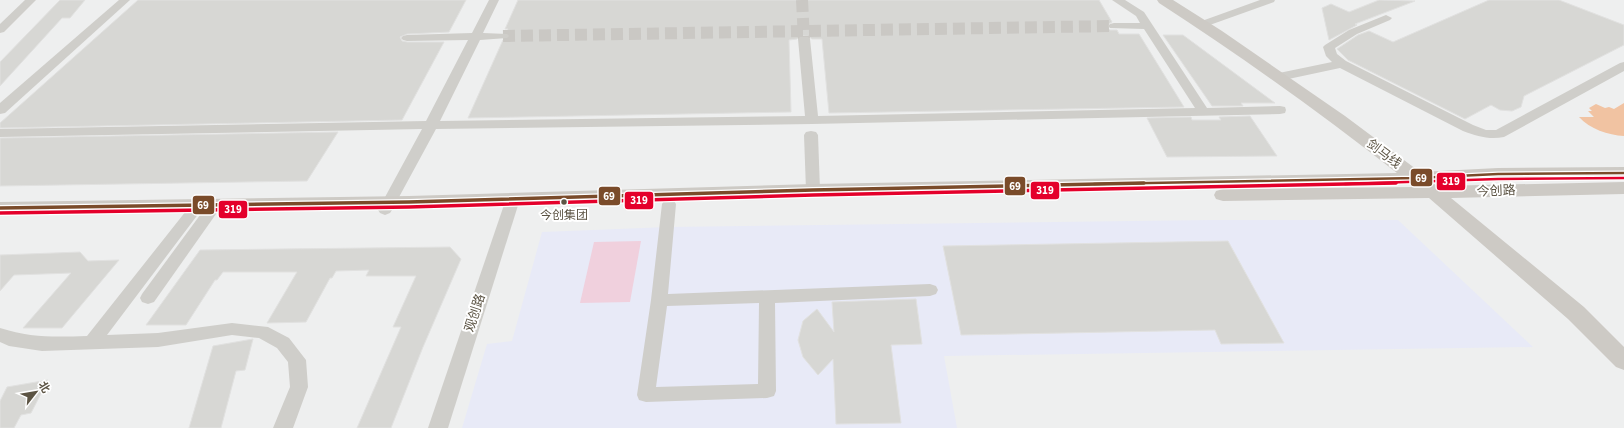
<svg xmlns="http://www.w3.org/2000/svg" width="1624" height="428" viewBox="0 0 1624 428" font-family="'Source Sans 3','Noto Sans SC',sans-serif">
<style>
.commercial{fill:#e8eaf7}
.green{fill:#f0d0dd}
.water{fill:#f1c3a2}
.building{fill:#d7d7d4;stroke:#e1e1e0}
.lines{fill:none;stroke-linecap:round;stroke-linejoin:round}
.minor-tunnel{stroke:#cac8c4;stroke-width:12;stroke-dasharray:12 6;stroke-linecap:butt}
.minor{fill:#cfceca;fill-rule:evenodd}
.major{fill:#cdcac5;fill-rule:evenodd}
.bus-1-far1-casing{stroke:#fff;stroke-width:5}
.bus-1-casing{stroke:#fff;stroke-width:6}
.bus-2-far1-casing{stroke:#fff;stroke-width:5}
.bus-2-casing{stroke:#fff;stroke-width:6}
.bus-1-far1{stroke:#7a4b2a;stroke-width:2.5}
.bus-1{stroke:#7a4b2a;stroke-width:3.5}
.bus-2-far1{stroke:#e4002b;stroke-width:2.5}
.bus-2{stroke:#e4002b;stroke-width:3.5}
.bus-dot{fill:#5c5444;stroke:#fff;stroke-width:1.5}
.labels{text-anchor:middle;dominant-baseline:central;stroke-width:4;stroke-linejoin:round;paint-order:stroke}
.bus-label{font-size:12px;fill:#5c5444;stroke:#fff}
.street-label{font-size:13px;fill:#5c5444;stroke:#fff}
.line-badge{stroke:#fff;stroke-width:1.5}
.badge-label{font-size:11px;text-anchor:middle;font-weight:bold;fill:#fff}
</style>
<rect width="100%" height="100%" fill="#eeefef"/>
<!-- commercial -->
<path class="commercial" d="M1210,220H1398L1533,347L944,356L957,428H462L487,344L512,341L542,232L668,227Z"/>
<!-- green -->
<path class="green" d="M641,241L630,302L580,303L594,242Z"/>
<!-- water -->
<path class="water" d="M1624,103V136C1608,135 1590,129 1579,117H1594L1588,111H1592L1589,108L1596,104L1605,108L1609,107L1614,109Z"/>
<!-- building -->
<g class="building">
<path d="M60,0H85L70,18H62L0,86V62Z"/>
<path d="M138,0H466L449,32L407,34L400,37L402,41L407,42H444L402,120L0,128V123Z"/>
<path d="M518,0H1099L1112,22L1107,25V27L1110,30H1117L1119,34H1139L1184,107L829,113L822,39H812L808,36H800L797,39L789,40L791,112L468,118L503,40H507L510,37V35L506,32L508,29H505Z"/>
<path d="M1379,0L1415,1L1355,24L1357,25L1329,40L1322,8L1331,4L1349,12Z"/>
<path d="M1489,0H1559L1624,25V45L1524,96L1521,107L1512,111L1500,110L1491,105L1465,119L1348,60L1337,49L1358,35L1369,31L1393,42Z"/>
<path d="M1163,35H1183L1275,103H1241L1243,106H1212Z"/>
<path d="M1250,116L1277,156L1167,157L1147,118L1191,117L1192,120H1221L1219,117Z"/>
<path d="M338,132L307,181L0,186V138Z"/>
<path d="M1228,241L1284,343L1221,344L1215,330L961,335L943,246Z"/>
<path d="M450,247L461,259L423,347L391,428H357L401,327H393L416,276H366L369,270L336,271L332,278H330L306,322L267,323L297,272H223L217,280H215L186,325H146L200,250Z"/>
<path d="M80,252L88,261L119,260L62,328H23L71,273L14,275L0,291V255Z"/>
<path d="M916,299L922,344L891,345L901,423L836,424L833,359L818,375L803,357L798,340L803,321L817,309L834,332L832,302Z"/>
<path d="M253,339L245,370L236,371L221,428H189L213,346Z"/>
<path d="M48,380L31,413L21,415L14,428H0V401L7,387Z"/>
</g>
<g class="lines">
<!-- minor-tunnel -->
<g class="minor-tunnel">
<path d="M802,0L804,39"/>
<path d="M503,36L1114,26"/>
</g>
<!-- minor -->
<g class="minor">
<path d="M25,0H36L4,32L0,33V24Z"/>
<path d="M119,0H130L5,113L0,114V103Z"/>
<path d="M489,0H499L483,33L507,34L509,36L507,38L480,40L440,121L805,116L798,39L800,37H808L810,39L818,116L1195,108L1144,29L1110,28L1108,26L1110,24L1114,23H1140L1136,16L1112,0H1125L1144,12L1207,108L1280,106L1285,107L1286,110L1285,113L1280,114L812,124L436,129L392,210L390,213L385,215L380,213L378,210L422,129L0,137V129L426,121L468,40L407,41L403,40L401,38L403,36L407,35L472,33Z"/>
<path d="M1260,0H1275L1274,2L1207,26H1199L1197,24L1199,22Z"/>
<path d="M1386,15L1392,18L1390,20L1357,34L1335,48L1337,54L1346,61L1473,125L1486,130H1496L1620,63L1624,62V71L1504,137C1489,140 1477,136 1463,131L1340,68L1279,81L1275,80L1273,77L1275,74L1279,73L1332,62L1326,56L1323,47L1325,45L1349,30Z"/>
<path d="M811,131L816,132L818,135L820,190L818,193L813,195L808,193L806,190L804,135L806,132Z"/>
<path d="M513,194L518,196L520,199L448,428H428L506,199L508,196Z"/>
<path d="M669,199L674,201L676,204L668,294L930,284L936,286L938,290L936,294L930,296L775,303L776,391L774,396L767,398L646,402L639,400L637,395L651,300L662,204L664,201ZM759,303L758,384L656,387L667,306Z"/>
<path d="M191,209L196,211L198,214L196,217L107,335L158,333L232,323L268,327L289,338L306,360L308,387L293,428H273L290,387L288,362L277,348L259,338L232,335L158,347L42,351L9,346L0,342V328C31,338 55,337 87,336L186,211Z"/>
<path d="M208,209L213,211L216,214L154,302L148,304L142,302L140,298L142,294L203,211Z"/>
</g>
<!-- major -->
<path class="major" d="M1157,0H1173L1222,31L1345,116L1420,172L1498,168L1624,167V179L1498,180L1433,183L1437,186L1624,182V194L1451,198L1584,307L1624,347V370L1616,367L1568,319L1429,198L1223,201L1216,199L1214,195L1216,191L1223,189L1415,187L1412,184L813,196L409,208L0,214V202L409,196L813,184L1397,173C1320,113 1241,56 1159,3Z"/>
<defs>
<path id="bus-1-far1" d="M1094,184L1416,178L1498,174L1624,173"/>
<path id="bus-1" d="M0,208L409,202L813,190L1144,183"/>
<path id="bus-2-far1" d="M1345,184L1498,179L1624,178"/>
<path id="bus-2" d="M0,213L409,207L813,195L1396,183"/>
</defs>
<!-- bus-1-far1 casing -->
<use href="#bus-1-far1" class="bus-1-far1-casing"/>
<!-- bus-1 casing -->
<use href="#bus-1" class="bus-1-casing"/>
<!-- bus-2-far1 casing -->
<use href="#bus-2-far1" class="bus-2-far1-casing"/>
<!-- bus-2 casing -->
<use href="#bus-2" class="bus-2-casing"/>
<!-- bus-1-far1 -->
<use href="#bus-1-far1" class="bus-1-far1"/>
<!-- bus-1 -->
<use href="#bus-1" class="bus-1"/>
<!-- bus-2-far1 -->
<use href="#bus-2-far1" class="bus-2-far1"/>
<!-- bus-2 -->
<use href="#bus-2" class="bus-2"/>
</g>
<!-- markers -->
<circle class="bus-dot" cx="564" cy="202" r="3.5"/>
<g class="labels">
<!-- bus labels -->
<g class="bus-label">
<text x="564" y="215">今创集团</text>
</g>
<!-- street labels -->
<g class="street-label">
<text transform="translate(1384 154) rotate(37)">剑马线</text>
<text transform="translate(1496 191) rotate(-2)">今创路</text>
<text transform="translate(475 313) rotate(-72)">观创路</text>
</g>
</g>
<g class="line-badge">
<rect x="1410" y="168" width="23" height="19" rx="4" fill="#7a4b2a"/>
<rect x="1436" y="172" width="30" height="19" rx="4" fill="#e4002b"/>
<rect x="1004" y="176" width="22" height="20" rx="4" fill="#7a4b2a"/>
<rect x="1030" y="181" width="30" height="19" rx="4" fill="#e4002b"/>
<rect x="598" y="186" width="23" height="20" rx="4" fill="#7a4b2a"/>
<rect x="624" y="191" width="30" height="19" rx="4" fill="#e4002b"/>
<rect x="192" y="195" width="23" height="20" rx="4" fill="#7a4b2a"/>
<rect x="218" y="200" width="30" height="19" rx="4" fill="#e4002b"/>
</g>
<g class="badge-label">
<text x="1421" y="182">69</text>
<text x="1451" y="185">319</text>
<text x="1015" y="190">69</text>
<text x="1045" y="194">319</text>
<text x="609" y="200">69</text>
<text x="639" y="204">319</text>
<text x="203" y="209">69</text>
<text x="233" y="213">319</text>
</g>
<!-- north arrow -->
<g transform="translate(36 392) rotate(59)" stroke="#ffffff" stroke-width="3" paint-order="stroke">
<path d="M0-3L7 15L0 10L-7 15Z" fill="#5c5444"/>
<text y="-6" font-size="11" font-weight="bold" text-anchor="middle" fill="#5c5444">北</text>
</g>
</svg>
